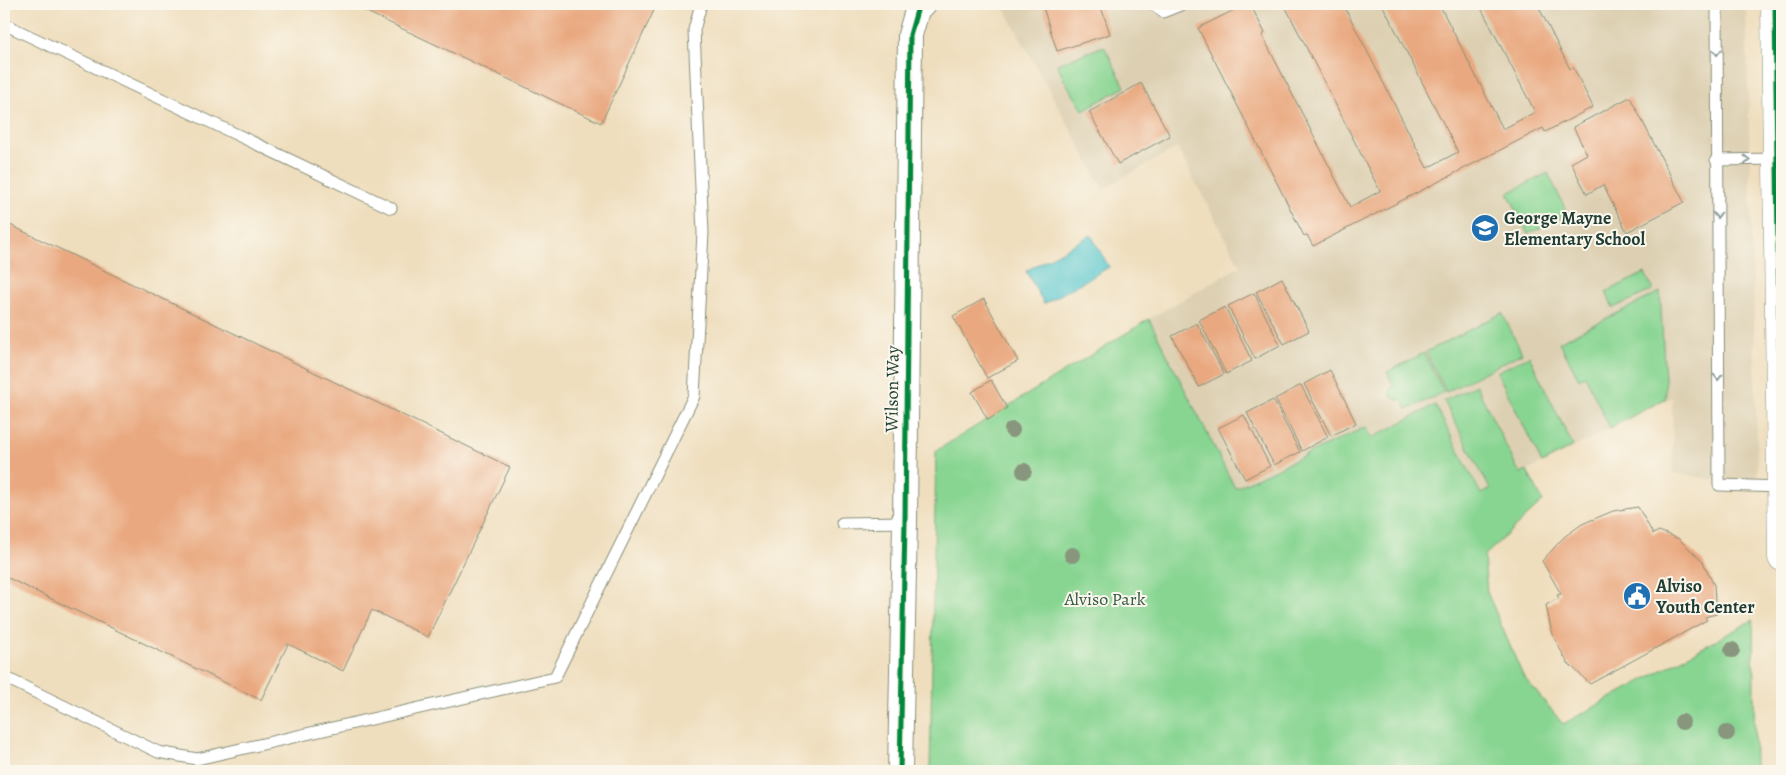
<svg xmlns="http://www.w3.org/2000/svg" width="1786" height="775" viewBox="0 0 1786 775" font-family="Alegreya,serif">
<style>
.built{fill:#ddd0b2}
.green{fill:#88d592;stroke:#548963}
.water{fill:#5ac8ce;stroke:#3c8281}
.building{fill:#e9a87f}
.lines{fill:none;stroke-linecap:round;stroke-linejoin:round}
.service-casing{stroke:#878e79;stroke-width:13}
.minor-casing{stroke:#878e79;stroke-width:26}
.secondary-casing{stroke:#878e79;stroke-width:29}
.service{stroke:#fff;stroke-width:11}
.minor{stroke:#fff;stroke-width:24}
.secondary{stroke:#fff;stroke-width:28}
.cycleway-casing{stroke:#fbf7ec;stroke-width:8}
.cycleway{stroke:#00873e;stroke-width:5}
.tree{fill:#88967d}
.oneway{stroke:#8f9e9a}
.labels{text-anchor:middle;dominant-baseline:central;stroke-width:4;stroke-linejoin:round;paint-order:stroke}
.poi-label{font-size:18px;font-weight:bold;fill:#1f3d34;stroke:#fbf7ec;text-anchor:start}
.street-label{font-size:18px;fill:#1f3d34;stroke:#fbf7ec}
.park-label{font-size:18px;fill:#345b47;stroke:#fbf7ec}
</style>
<rect width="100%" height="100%" fill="#fbf7ec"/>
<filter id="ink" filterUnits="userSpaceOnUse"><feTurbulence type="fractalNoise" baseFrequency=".02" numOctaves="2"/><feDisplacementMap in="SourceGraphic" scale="10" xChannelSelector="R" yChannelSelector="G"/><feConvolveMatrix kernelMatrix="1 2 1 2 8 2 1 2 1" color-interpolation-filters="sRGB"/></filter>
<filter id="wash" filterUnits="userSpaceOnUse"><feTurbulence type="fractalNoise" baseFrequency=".0096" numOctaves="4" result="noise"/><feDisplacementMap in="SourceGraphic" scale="20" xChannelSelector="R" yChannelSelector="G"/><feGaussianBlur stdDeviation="1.12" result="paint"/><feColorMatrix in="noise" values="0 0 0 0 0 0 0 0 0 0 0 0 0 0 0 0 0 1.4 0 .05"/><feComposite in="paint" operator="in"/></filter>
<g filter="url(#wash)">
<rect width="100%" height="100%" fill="#efdebe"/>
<!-- built -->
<path class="built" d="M1002,4H1746L1758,487L1673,473L1672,397L1481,495L1435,405L1372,438L1366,428L1235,488L1149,319L1240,266L1177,148L1103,189Z"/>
<!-- green -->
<g class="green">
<path d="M1104,46L1125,87L1083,110L1064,80L1057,64Z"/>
<path d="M1548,173L1568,214L1528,234L1508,193Z"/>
<path d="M1645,273L1653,290L1613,308L1606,292Z"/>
<path d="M1660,292L1666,398L1610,428L1585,376L1579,379L1559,342Z"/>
<path d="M1502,313L1522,353L1446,392L1426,352Z"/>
<path d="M1149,319L1235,488L1366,427L1372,438L1435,405L1481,494L1490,489L1444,401L1476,385L1520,474L1527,471L1543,501L1484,556L1487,592L1523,676L1563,724L1753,620L1755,771H930L936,451Z"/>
<path d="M1424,353L1444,392L1407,410L1402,399L1397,400L1391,396L1390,392L1393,385L1387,372Z"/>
<path d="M1529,356L1573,446L1542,463L1497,372Z"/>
</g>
<!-- water -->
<path class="water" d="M1091,235L1109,267L1044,304L1026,271Z"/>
<g id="blocks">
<!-- building -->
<g class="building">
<path d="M350,4H657L601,123Z"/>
<path d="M1042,4H1100L1110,34L1057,51Z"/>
<path d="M1246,4H1250L1265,33L1262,35L1350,207L1380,191L1284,4H1343L1427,168L1458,152L1382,4H1439L1503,129L1535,112L1479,4H1537L1570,69L1573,67L1593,107L1545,132L1543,128L1313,246L1307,235L1304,236L1198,28Z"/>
<path d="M1141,83L1170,136L1118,164L1089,112Z"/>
<path d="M1630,97L1684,202L1627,232L1603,185L1587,194L1571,163L1587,154L1573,127Z"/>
<path d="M4,222L510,467L428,637L372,610L343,671L288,644L261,700L4,576Z"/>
<path d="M1282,278L1309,331L1284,344L1256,292Z"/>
<path d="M1254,293L1280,345L1255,359L1228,306Z"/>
<path d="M984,299L1018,361L987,378L953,316Z"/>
<path d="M1225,307L1252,361L1226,374L1199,320Z"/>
<path d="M1197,323L1224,374L1199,387L1172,336Z"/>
<path d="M1330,370L1356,423L1331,436L1304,384Z"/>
<path d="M991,380L1007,408L988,420L972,392Z"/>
<path d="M1301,385L1328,437L1302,451L1275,399Z"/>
<path d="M1273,400L1300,452L1274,465L1247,413Z"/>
<path d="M1244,415L1270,466L1245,479L1218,428Z"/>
<path d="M1638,507L1653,534L1659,531L1679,539L1703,562L1714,585L1716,614L1705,617L1707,620L1590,684L1567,662L1552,634L1546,605L1559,598L1557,595L1561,594L1542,561L1564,537L1582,524L1613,511Z"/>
</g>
</g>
</g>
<g filter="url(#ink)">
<use href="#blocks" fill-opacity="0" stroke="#878e79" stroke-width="1"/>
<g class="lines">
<defs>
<g id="service">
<path d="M1153,4L1163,12L1183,4"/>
<path d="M1717,4L1719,485L1782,487"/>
<path d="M4,24L391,208"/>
<path d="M1716,160L1777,159"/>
<path d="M842,523L905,522"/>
<path d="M4,677L158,752L197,759L555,677L694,396L703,233L694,30L701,4"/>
</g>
<path id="minor" d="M900,771L905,522L910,35L918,7L924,4"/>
<path id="secondary" d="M1775,4L1782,557"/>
</defs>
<!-- service casing -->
<use href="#service" class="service-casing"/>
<!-- minor casing -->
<use href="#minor" class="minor-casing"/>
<!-- secondary casing -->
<use href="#secondary" class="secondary-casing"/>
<!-- service -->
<use href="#service" class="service"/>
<!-- minor -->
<use href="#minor" class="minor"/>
<!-- secondary -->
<use href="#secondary" class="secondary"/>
<defs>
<g id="cycleway">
<path d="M1775,4L1782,557"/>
<path d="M900,771L905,522L910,35L918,7L924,4"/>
</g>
</defs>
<!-- cycleway casing -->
<use href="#cycleway" class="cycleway-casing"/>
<!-- cycleway -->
<use href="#cycleway" class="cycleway"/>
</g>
<!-- trees -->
<g class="tree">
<circle cx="1012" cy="430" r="8"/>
<circle cx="1024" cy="471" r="8"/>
<circle cx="1072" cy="555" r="8"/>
<circle cx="1732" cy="650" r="8"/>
<circle cx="1682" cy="722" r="8"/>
<circle cx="1727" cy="733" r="8"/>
</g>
<!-- one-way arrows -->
<defs><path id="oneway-chevron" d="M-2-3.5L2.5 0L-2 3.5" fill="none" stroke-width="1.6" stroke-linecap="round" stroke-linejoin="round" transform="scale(1.25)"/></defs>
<g class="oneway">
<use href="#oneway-chevron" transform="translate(1717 52) rotate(90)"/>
<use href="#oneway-chevron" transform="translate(1747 160) rotate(-1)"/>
<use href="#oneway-chevron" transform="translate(1717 215) rotate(90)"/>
<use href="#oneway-chevron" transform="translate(1718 377) rotate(90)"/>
</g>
</g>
<!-- icons -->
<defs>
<symbol id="school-disc" viewBox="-11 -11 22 22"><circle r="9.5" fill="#1f6fb2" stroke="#fbf7ec"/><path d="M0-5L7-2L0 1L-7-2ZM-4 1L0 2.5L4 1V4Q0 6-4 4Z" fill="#fff"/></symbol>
<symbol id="civic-disc" viewBox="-11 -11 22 22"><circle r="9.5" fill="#1f6fb2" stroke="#fbf7ec"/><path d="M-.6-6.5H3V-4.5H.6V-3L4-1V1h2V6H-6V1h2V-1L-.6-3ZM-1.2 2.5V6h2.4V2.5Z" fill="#fff"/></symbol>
</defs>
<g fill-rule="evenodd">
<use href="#school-disc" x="1469" y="212" width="32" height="32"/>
<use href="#civic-disc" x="1621" y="580" width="32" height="32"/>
</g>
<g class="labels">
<!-- poi labels -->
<g class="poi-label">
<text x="1504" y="218">George Mayne<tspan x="1504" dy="21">Elementary School</tspan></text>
<text x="1656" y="586">Alviso<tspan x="1656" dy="21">Youth Center</tspan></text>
</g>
<!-- street labels -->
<g class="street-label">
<text transform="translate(892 389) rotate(-89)">Wilson Way</text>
</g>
<!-- park labels -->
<g class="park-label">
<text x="1105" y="599">Alviso Park</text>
</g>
</g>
<!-- margin -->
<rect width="1786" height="775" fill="none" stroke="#fbf7ec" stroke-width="20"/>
</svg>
